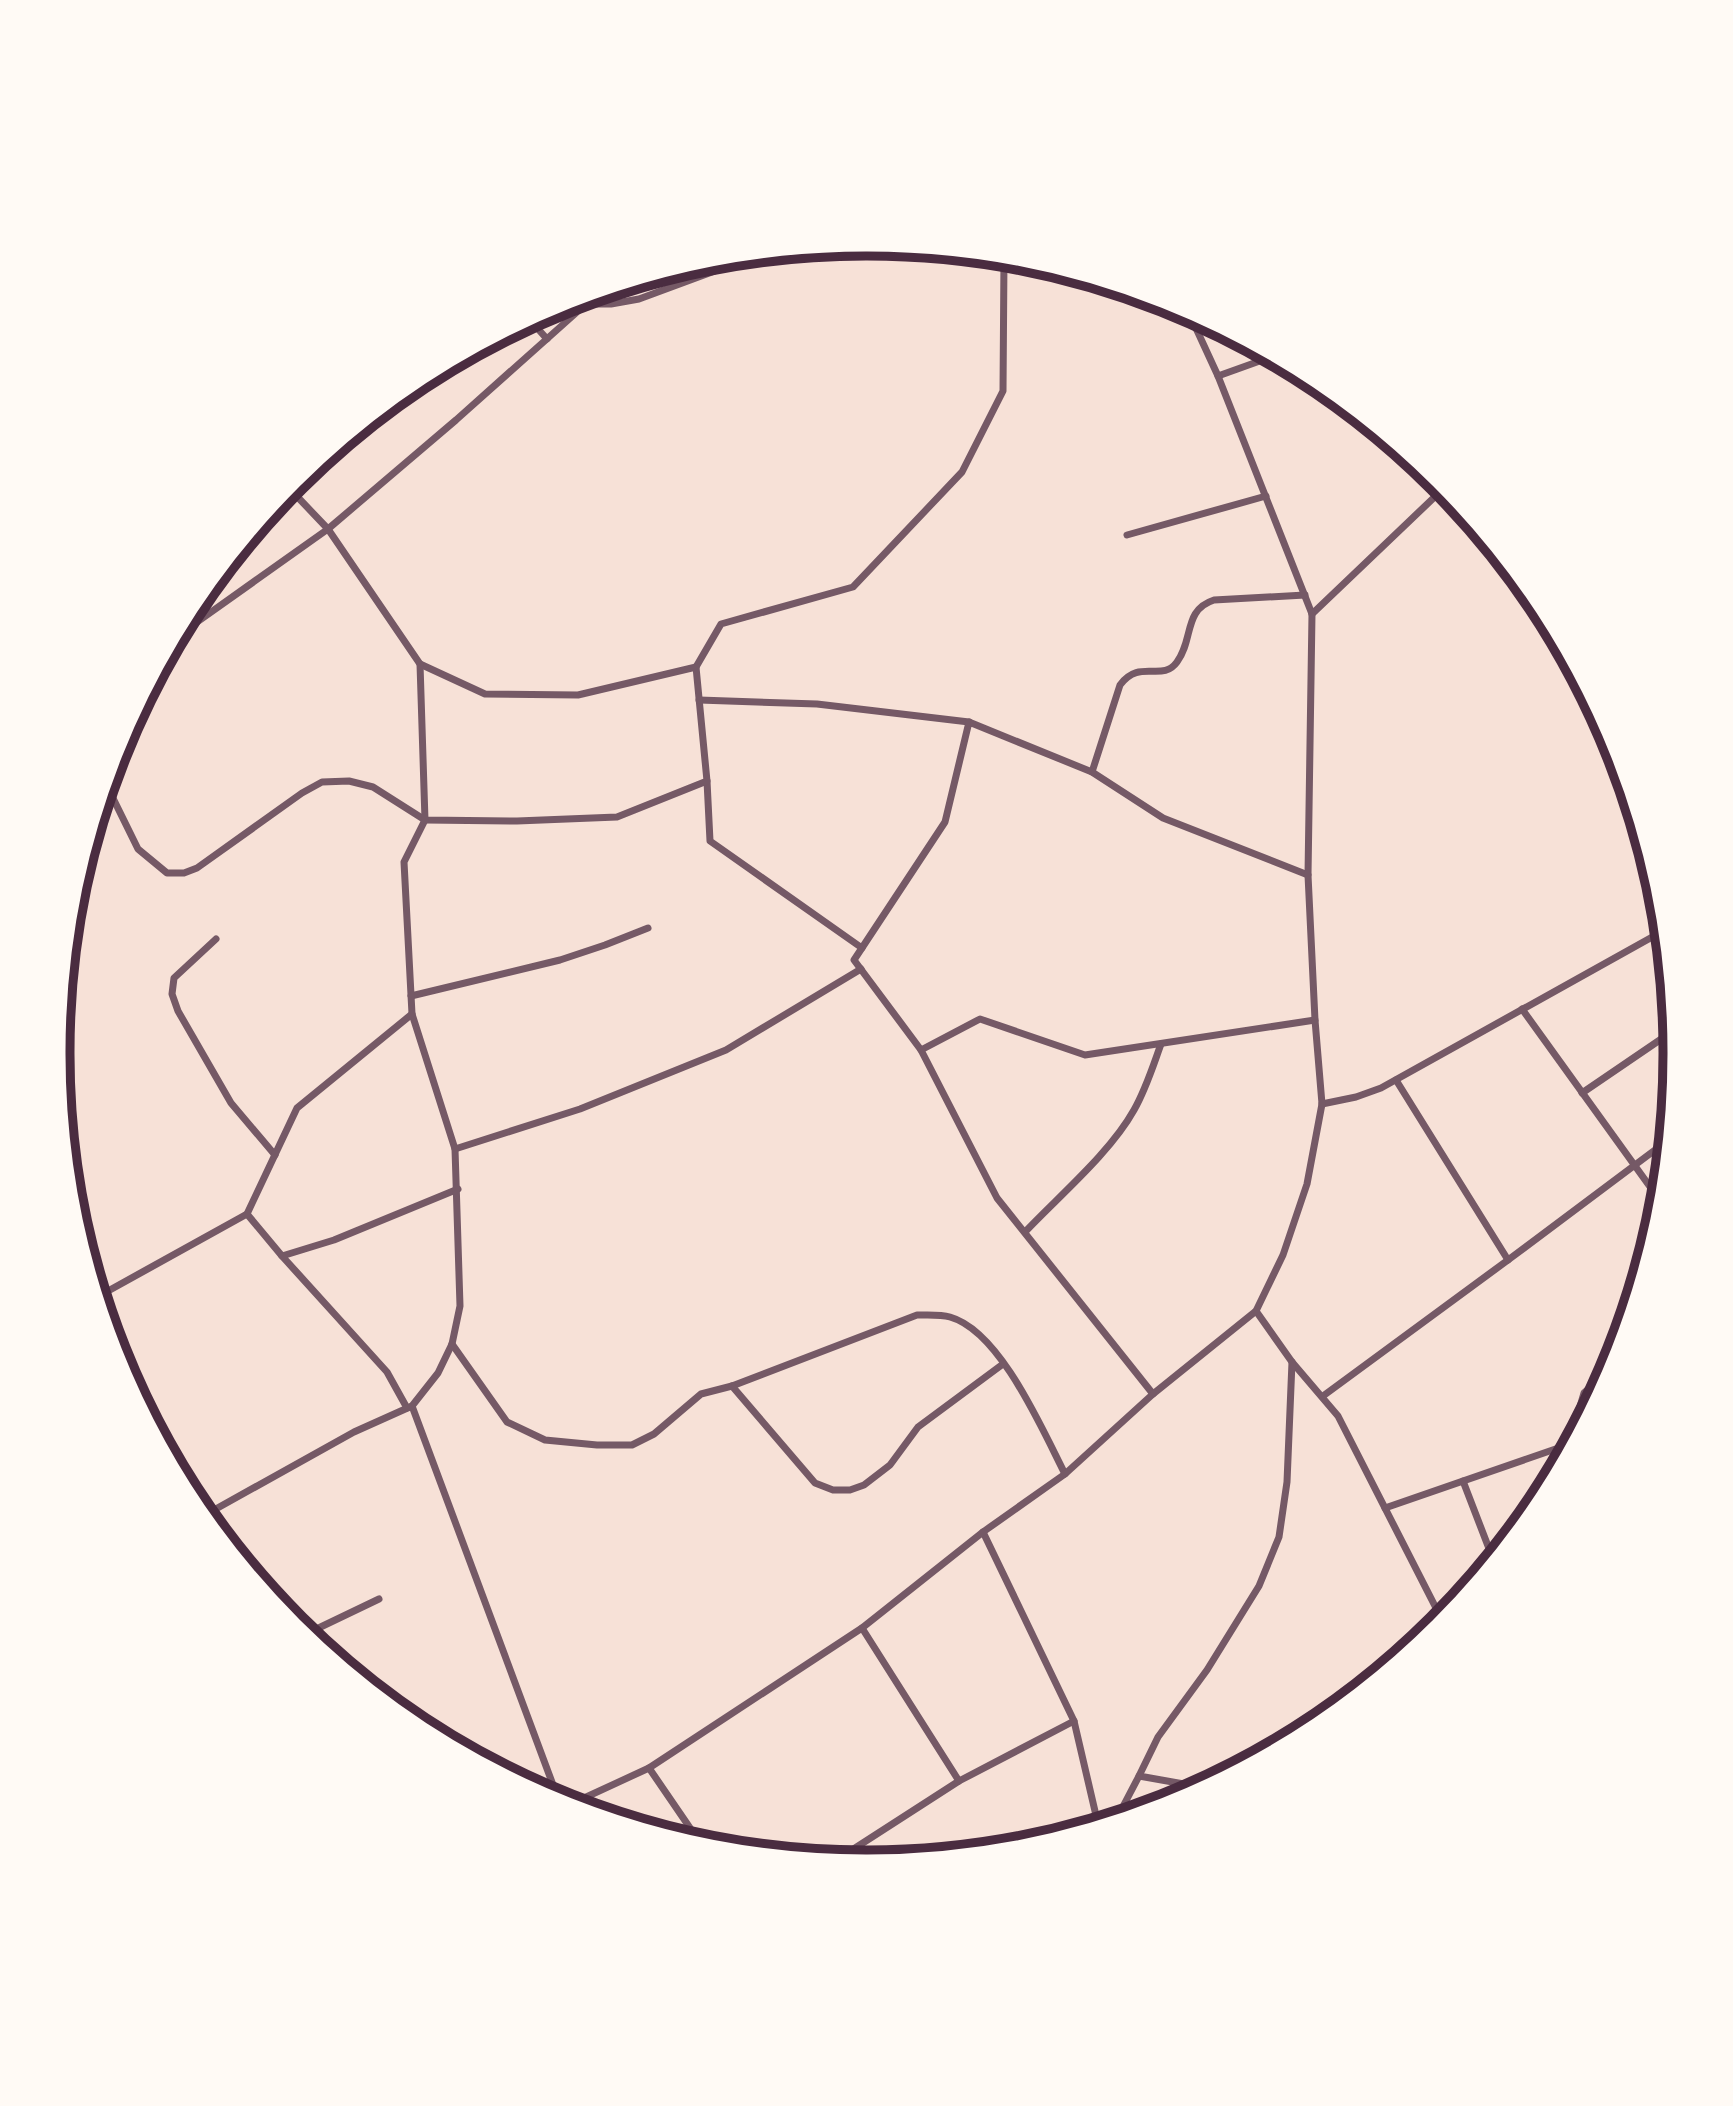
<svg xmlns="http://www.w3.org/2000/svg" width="1733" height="2106" viewBox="0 0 1733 2106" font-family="Commissioner,sans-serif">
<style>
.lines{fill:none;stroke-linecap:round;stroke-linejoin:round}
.minor{stroke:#755966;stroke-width:7}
.rim{fill:none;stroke:#4a2c40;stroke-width:9}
</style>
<rect width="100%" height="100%" fill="#f7e1d7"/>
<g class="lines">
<!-- minor -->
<g class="minor">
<path d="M590,296L586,304H611L639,299L758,255"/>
<path d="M530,320L547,339"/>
<path d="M1218,376L1271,357"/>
<path d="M1127,535L1266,496"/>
<path d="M1312,614L1444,488"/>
<path d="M176,637L328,529L456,420L586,304"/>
<path d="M696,667L721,624L853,587L962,472L1003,391L1004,258"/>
<path d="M699,700L817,704L969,722"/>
<path d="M1092,772L1120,685C1140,658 1162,683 1177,662C1194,639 1183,610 1214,600L1305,595"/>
<path d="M707,781L710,841L862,948"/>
<path d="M107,786L138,849L167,873H184L197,868L302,793L322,782L349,781L373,787L425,820L517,821L617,817L707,781L696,667L578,695L485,694L420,664"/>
<path d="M216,939L174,978L172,994L178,1011L231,1103L275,1155"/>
<path d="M411,996L560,960L605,945L648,928"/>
<path d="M1522,1009L1661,1202"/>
<path d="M921,1050L854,960L945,822L969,722L1092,772L1163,818L1308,875"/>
<path d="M1396,1080L1508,1260"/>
<path d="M1582,1093L1673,1031"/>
<path d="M1322,1104L1356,1097L1381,1088L1663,931"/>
<path d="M455,1149L580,1109L726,1050L861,969"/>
<path d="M247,1214L282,1256L334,1240L458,1189"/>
<path d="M1025,1232C1059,1196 1110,1153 1134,1110C1146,1089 1153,1066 1161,1044"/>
<path d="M282,1256L387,1372L407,1408"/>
<path d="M99,1296L247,1214L297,1108L412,1014"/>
<path d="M1256,1311L1292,1362L1338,1416L1437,1610L1406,1645L1398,1658"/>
<path d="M452,1344L507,1422L545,1440L597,1445H632L654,1434L701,1394L732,1386L917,1315C927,1315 940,1314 950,1317C1000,1331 1042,1429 1065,1474"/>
<path d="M732,1386L815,1483L833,1490H850L864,1485L890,1465L918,1427L1003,1364"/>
<path d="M1153,1394L997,1198L921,1050L980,1019L1085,1055L1315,1020"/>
<path d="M1323,1396L1508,1260L1667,1141"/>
<path d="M412,1406L559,1801"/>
<path d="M1569,1444L1584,1393L1609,1371"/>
<path d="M1463,1481L1493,1559"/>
<path d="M1385,1508L1570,1444"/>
<path d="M205,1515L354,1432L412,1406L438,1373L452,1344L460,1306L455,1149L412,1014L404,862L425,820L420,664L328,529L289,488"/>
<path d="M983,1532L1074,1721L1098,1824"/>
<path d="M1437,1610L1443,1619"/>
<path d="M862,1628L959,1781"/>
<path d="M306,1634L379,1599"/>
<path d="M649,1768L701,1844"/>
<path d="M1201,1787L1139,1776L1158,1737L1207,1670L1259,1586L1279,1537L1287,1482L1292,1362"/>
<path d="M571,1804L649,1768L862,1628L983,1532L1065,1474L1153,1394L1256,1311L1283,1255L1307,1184L1322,1104L1315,1020L1308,875L1312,614L1218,376L1189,313"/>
<path d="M1117,1818L1139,1776"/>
<path d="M838,1859L959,1781L1074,1721"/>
</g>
</g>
<!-- crop -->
<path d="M0 0H1733V2106H0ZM866 256H867A796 796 0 0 1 1663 1052V1054A796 796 0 0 1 867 1850H866A796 796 0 0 1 70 1054V1052A796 796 0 0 1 866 256Z" fill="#fffaf5" fill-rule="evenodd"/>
<path class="rim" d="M866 256H867A796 796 0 0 1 1663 1052V1054A796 796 0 0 1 867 1850H866A796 796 0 0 1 70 1054V1052A796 796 0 0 1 866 256Z"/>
</svg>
